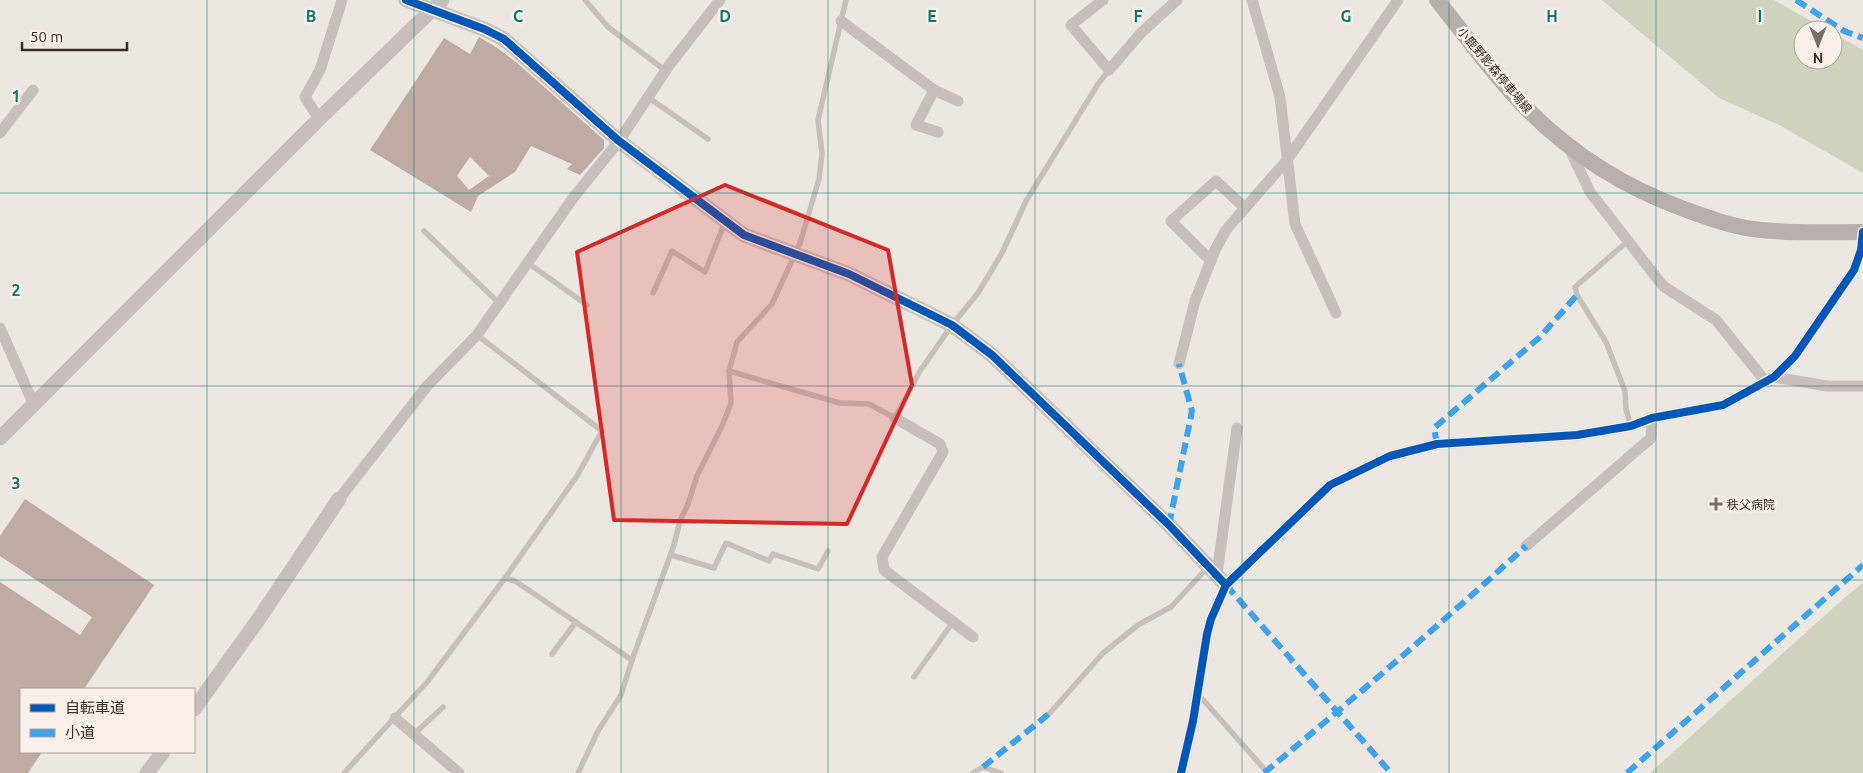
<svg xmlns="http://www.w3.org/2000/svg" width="1863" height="773" viewBox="0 0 1863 773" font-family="Ubuntu,'Noto Sans JP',sans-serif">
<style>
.green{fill:#cfd2bc}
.building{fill:#c0aaa4;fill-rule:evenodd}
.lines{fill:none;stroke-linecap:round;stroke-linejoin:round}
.service{stroke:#c6bfbb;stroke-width:5.5}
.minor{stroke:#c6bfbb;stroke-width:11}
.tertiary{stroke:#c6bfbb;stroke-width:15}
.secondary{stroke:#b7afab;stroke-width:16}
.quiet{stroke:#3fa3eb;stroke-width:6;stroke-dasharray:12 6;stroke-linecap:butt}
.cycleway-casing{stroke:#f9f1e9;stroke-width:11}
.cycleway{stroke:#0057b8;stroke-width:8}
.marked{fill:#d62828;fill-opacity:0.2;stroke:#d62828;stroke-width:4;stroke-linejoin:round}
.grid{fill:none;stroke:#0f766e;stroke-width:1;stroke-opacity:0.55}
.poi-dot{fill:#776d6a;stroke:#f9f1e9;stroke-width:2}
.labels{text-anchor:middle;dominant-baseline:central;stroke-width:5;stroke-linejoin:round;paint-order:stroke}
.street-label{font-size:12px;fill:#372c29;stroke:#f9f1e9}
.poi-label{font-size:12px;fill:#372c29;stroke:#f9f1e9;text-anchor:start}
.grid-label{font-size:16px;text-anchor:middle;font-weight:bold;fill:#0f766e;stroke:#f9f1e9;stroke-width:5;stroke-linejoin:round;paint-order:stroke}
</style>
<rect width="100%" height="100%" fill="#ede7e2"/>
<!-- green -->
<g class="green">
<path d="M1602,0H1774L1827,30H1803V60H1833V33L1863,50V173L1779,125L1719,98Z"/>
<path d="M1863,583V773H1650L1843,599Z"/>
</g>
<!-- building -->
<g class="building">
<path d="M479,37L496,47L516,62L604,140V148L580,175L567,169L572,164L531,146L515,172L478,196L471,212L370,150L444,38L470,54ZM470,157L489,176L469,190L457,176Z"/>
<path d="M25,499L154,585L84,689H21V752H42L28,773H0V582L80,635L92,617L0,556V536Z"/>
</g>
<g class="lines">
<!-- service -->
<g class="service">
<path d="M585,0L608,27L666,71"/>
<path d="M649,98L708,139"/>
<path d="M424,231L500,304"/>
<path d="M1628,241L1575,287L1577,295L1606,342L1625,391L1626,409L1631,426"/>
<path d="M528,263L587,305"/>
<path d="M653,293L672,251L705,272L725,222"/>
<path d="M477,335L602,431L577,476L505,578L515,581L632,660"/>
<path d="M729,371L840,403L869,404L895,418L920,371L952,325L978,293L1002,253L1026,201L1098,84L1109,70"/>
<path d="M671,555L714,568L726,543L769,561L773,554L818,569L828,551"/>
<path d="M552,654L576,622"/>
<path d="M914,677L953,622"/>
<path d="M1198,694L1266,771"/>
<path d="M1050,713L1103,653L1138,625L1171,607L1208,567"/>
<path d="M414,734L443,707"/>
<path d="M344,773L428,681L505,578"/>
<path d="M578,773L598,731L621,695L632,660L674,545L680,521L688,504L697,476L722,426L731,403L729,371L737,342L772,304L800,243L819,179L822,154L818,120L846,0"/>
<path d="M973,773L983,767L1001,773"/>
</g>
<!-- minor -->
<g class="minor">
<path d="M1103,0L1071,25L1109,70L1141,33L1177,0"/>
<path d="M1252,0L1280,97L1295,224L1336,313"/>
<path d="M841,21L934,90L958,101"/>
<path d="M934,90L916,125L938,132"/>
<path d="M319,119L305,97L320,70L342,0"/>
<path d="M0,133L33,90"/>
<path d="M1569,148L1590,192L1663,286L1716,320L1766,382"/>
<path d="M1211,261L1171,221L1216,181L1245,208"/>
<path d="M0,328L34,405"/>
<path d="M1179,364L1195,301L1215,250L1226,230L1287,160L1398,0"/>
<path d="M1774,377L1827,386H1863"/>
<path d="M895,418L940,444L943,452L882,557L884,570L973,637"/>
<path d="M339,499L427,386L477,335L573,198L619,141L670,64L720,0"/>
<path d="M1526,546L1651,438L1652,418"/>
<path d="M1217,574L1237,428"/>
<path d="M395,718L459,773"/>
<path d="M1181,773L1193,721L1207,634L1211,619L1226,585L1330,485L1390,456L1437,444L1577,435L1631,426L1652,418L1723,405L1774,377L1795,356L1854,270L1861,250L1863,232"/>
</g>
<!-- tertiary -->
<g class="tertiary">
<path d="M406,0L484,29L504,39L619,141L744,235L849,274L952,325L992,355L1169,525L1226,585"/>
<path d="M0,438L319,119L442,0"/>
<path d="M194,709L256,623L339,499"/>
<path d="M147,773L163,752"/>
</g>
<!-- secondary -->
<path class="secondary" d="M1437,0C1467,37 1495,77 1529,111C1573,155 1626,188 1684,209C1706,217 1730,226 1753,229C1790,234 1827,232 1863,232"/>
<!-- quiet -->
<g class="quiet">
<path d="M1796,0L1844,31L1863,38"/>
<path d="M1437,444L1434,428L1540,337L1577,295"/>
<path d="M1169,525L1192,411L1179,364"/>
<path d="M1226,585L1391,773"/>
<path d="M983,767L1050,713"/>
<path d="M1264,773C1353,699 1441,624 1526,546"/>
<path d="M1627,773L1863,565"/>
</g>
<defs>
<g id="cycleway">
<path d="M406,0L484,29L504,39L619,141L744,235L849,274L952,325L992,355L1169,525L1226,585"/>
<path d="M1181,773L1193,721L1207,634L1211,619L1226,585L1330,485L1390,456L1437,444L1577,435L1631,426L1652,418L1723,405L1774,377L1795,356L1854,270L1861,250L1863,232"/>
</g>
</defs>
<!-- cycleway casing -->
<use href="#cycleway" class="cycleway-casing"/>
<!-- cycleway -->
<use href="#cycleway" class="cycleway"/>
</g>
<!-- marked area -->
<path class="marked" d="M725,185L888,250L912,385L847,524L614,520L577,252Z"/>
<!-- grid -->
<path class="grid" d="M207,0V773M414,0V773M621,0V773M828,0V773M1035,0V773M1242,0V773M1449,0V773M1656,0V773M0,193H1863M0,386H1863M0,580H1863"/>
<!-- markers -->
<path class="poi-dot" d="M1713.5 496.5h5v5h5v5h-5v5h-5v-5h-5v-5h5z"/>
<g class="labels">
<!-- street labels -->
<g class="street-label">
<text transform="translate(1495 70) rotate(50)">小鹿野影森停車場線</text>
</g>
<!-- poi labels -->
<g class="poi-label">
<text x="1727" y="504">秩父病院</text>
</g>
</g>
<g class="grid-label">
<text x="311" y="22">B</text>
<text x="518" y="22">C</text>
<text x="725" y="22">D</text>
<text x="932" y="22">E</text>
<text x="1138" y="22">F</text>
<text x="1346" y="22">G</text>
<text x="1552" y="22">H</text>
<text x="1760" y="22">I</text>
<text x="16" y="102">1</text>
<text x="16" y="296">2</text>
<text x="16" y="489">3</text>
</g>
<!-- legend -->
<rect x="20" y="688" width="175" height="65" fill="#f9f1e9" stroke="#aba29c"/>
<rect x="30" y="704" width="25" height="8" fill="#0057b8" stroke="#aba29c"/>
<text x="65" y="713" font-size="15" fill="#372c29">自転車道</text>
<rect x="30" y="729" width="25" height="8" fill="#3fa3eb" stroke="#aba29c"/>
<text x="65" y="738" font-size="15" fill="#372c29">小道</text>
<!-- north arrow -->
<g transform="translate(1818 45) rotate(180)"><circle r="24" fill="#f9f1e9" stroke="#aba29c"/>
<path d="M0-4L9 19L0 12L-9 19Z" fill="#776d6a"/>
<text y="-8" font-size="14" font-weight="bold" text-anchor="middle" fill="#372c29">N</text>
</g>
<!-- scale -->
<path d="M22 42v8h105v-8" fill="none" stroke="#372c29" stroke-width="2.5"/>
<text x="30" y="42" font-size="15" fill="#372c29" stroke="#f9f1e9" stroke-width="4" paint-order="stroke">50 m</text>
</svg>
